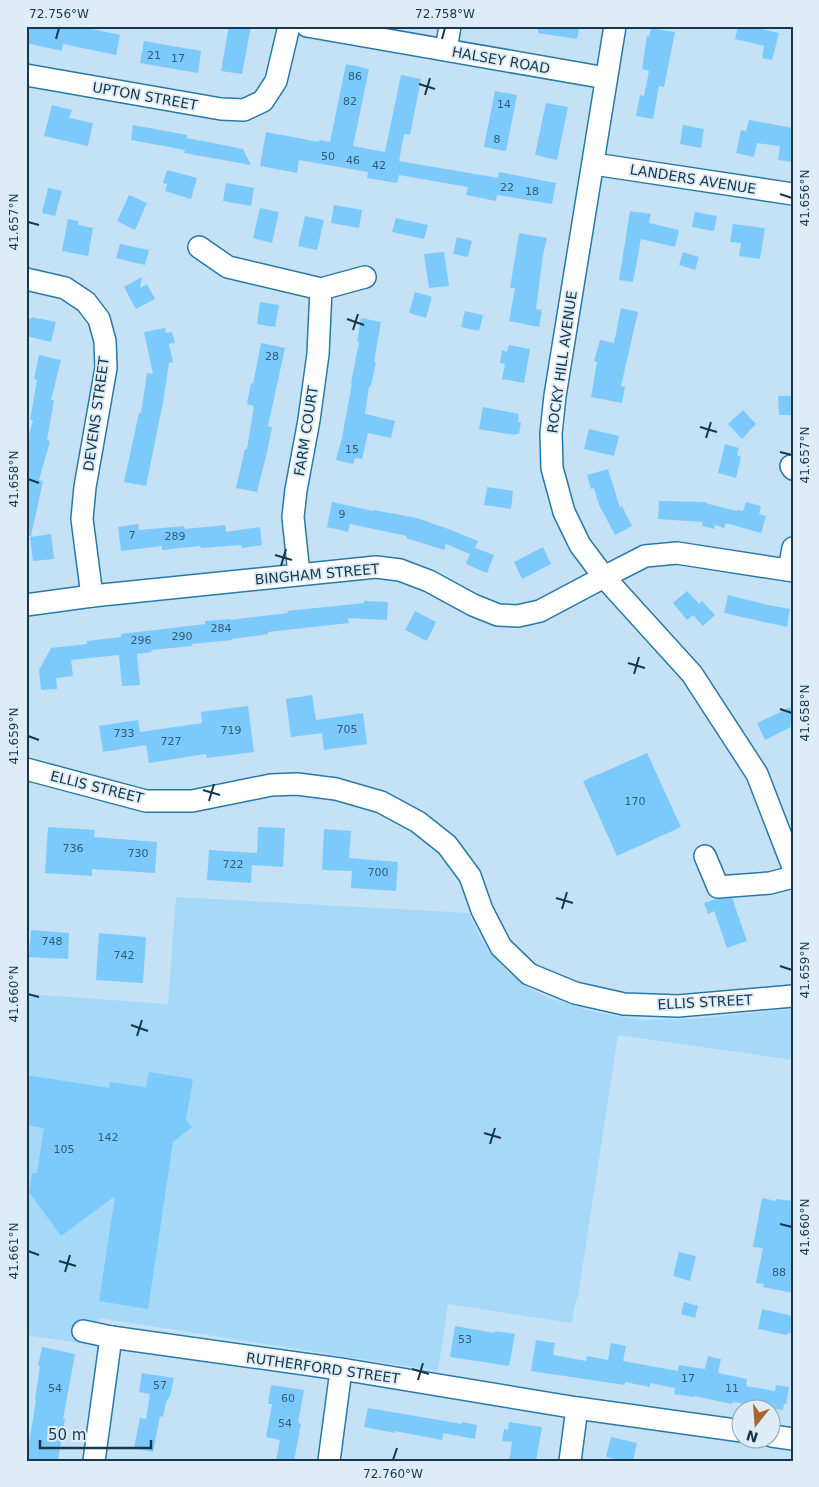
<svg xmlns="http://www.w3.org/2000/svg" width="819" height="1487" viewBox="0 0 819 1487" font-family="'DejaVu Sans',sans-serif">
<style>
.built{fill:#a6d8f8}
.building{fill:#7ccafb}
.lines{fill:none;stroke-linecap:round;stroke-linejoin:round}
.minor-casing{stroke:#277aa7;stroke-width:24}
.minor{stroke:#fff;stroke-width:21}
.ticks{fill:none;stroke:#17384c;stroke-width:2}
.labels{text-anchor:middle;dominant-baseline:central;stroke-width:4;stroke-linejoin:round;paint-order:stroke}
.number-label{font-size:11px;fill:#305c78}
.street-label{font-size:14px;fill:#17384c;stroke:#ddecf6}
.neatline{fill:none;stroke:#17384c;stroke-width:2}
.ticks-label{font-size:12px;text-anchor:middle;fill:#17384c}
</style>
<rect width="100%" height="100%" fill="#c4e1f5"/>
<!-- built -->
<path class="built" d="M176,897L469,913L478,934L491,954L507,971L525,986L546,997L593,1012L643,1020L692,1019L793,1009V1060L618,1035L578,1296L574,1308L572,1323L448,1304L438,1371L99,1318L95,1345L26,1335V994L168,1004Z"/>
<!-- building -->
<g class="building">
<path d="M26,26H78L120,35L116,55L63,44L62,51L26,43Z"/>
<path d="M229,26H251L242,74L221,71Z"/>
<path d="M538,26H580L577,39L538,33Z"/>
<path d="M738,26H758V28L779,33L772,60L762,58L764,46L735,39Z"/>
<path d="M651,28L675,32L664,87L659,86L653,119L636,116L640,95L644,96L649,71L642,69L647,36H649Z"/>
<path d="M144,41L201,51L198,73L140,63Z"/>
<path d="M346,64L369,69L353,146L385,152L401,75L421,79L410,135L404,134L399,161L498,178L499,172L556,183L552,204L497,195L496,201L466,195L468,187L399,175L397,183L367,178L368,172L299,160L297,173L260,166L266,132L319,142V140L330,142Z"/>
<path d="M495,91L517,95L506,151L484,147Z"/>
<path d="M546,103L568,107L557,160L535,155Z"/>
<path d="M52,105L72,110L69,118L93,123L88,146L44,136Z"/>
<path d="M749,120L793,128V162L778,160L780,146L757,143L754,157L736,153L741,130L746,131Z"/>
<path d="M133,125L187,135V138L243,149L251,165L184,153L185,150L131,140Z"/>
<path d="M683,125L704,129L701,148L680,144Z"/>
<path d="M167,170L197,178L191,199L165,191L167,184L163,183Z"/>
<path d="M226,183L254,188L251,206L223,201Z"/>
<path d="M48,188L62,191L55,216L42,213Z"/>
<path d="M129,195L147,203L135,230L117,221Z"/>
<path d="M334,205L362,210L359,228L331,223Z"/>
<path d="M260,208L279,212L272,243L253,238Z"/>
<path d="M630,211L651,214L649,223L679,230L675,247L641,239L633,282L619,280Z"/>
<path d="M695,212L717,216L714,231L692,227Z"/>
<path d="M305,216L324,220L317,250L298,246Z"/>
<path d="M396,218L428,225L424,239L392,232Z"/>
<path d="M68,219L79,221L78,225L93,228L88,256L62,251Z"/>
<path d="M733,224L765,228L760,259L739,256L741,243L730,242Z"/>
<path d="M519,233L547,238L543,255L536,309L542,310L539,327L509,321L515,288H510Z"/>
<path d="M457,237L472,241L468,257L453,254Z"/>
<path d="M120,244L149,250L145,265L116,258Z"/>
<path d="M444,252L449,286L429,288L424,254Z"/>
<path d="M683,252L699,257L695,270L679,265Z"/>
<path d="M142,277L140,288L147,284L155,299L136,309L124,287Z"/>
<path d="M415,292L432,297L426,318L409,313Z"/>
<path d="M260,302L279,305L275,327L257,324Z"/>
<path d="M621,308L638,312L621,386L625,387L622,403L591,397L597,362L594,361L600,340L614,343Z"/>
<path d="M465,311L483,315L479,331L461,327Z"/>
<path d="M32,317L56,322L51,342L26,336V318L31,319Z"/>
<path d="M361,318L381,322L374,362H376L371,385L369,387L365,414L395,421L391,438L368,433L362,459L355,458L353,464L336,460L342,438L352,383H351L359,342H357Z"/>
<path d="M165,328L166,333L172,332L175,343L169,344L173,362L169,363L163,402L146,486L124,482L139,413H141L147,373L153,374L144,332Z"/>
<path d="M261,343L285,348L268,426L272,427L267,452L257,492L236,488L245,449H247L254,406L247,404L251,383L253,384Z"/>
<path d="M509,345L530,349L524,383L502,379L505,364L500,363L502,350L507,352Z"/>
<path d="M39,355L61,360L51,400H54L47,440L50,441L39,480L43,481L31,536H26V446L33,420H30L37,380L34,379Z"/>
<path d="M778,396H793V415H779Z"/>
<path d="M483,407L519,414L518,422H521L519,434H515V435L479,429Z"/>
<path d="M743,410L756,424L742,439L728,424Z"/>
<path d="M589,429L619,436L614,456L584,449Z"/>
<path d="M725,444L739,448L737,455L741,457L736,478L718,473Z"/>
<path d="M608,469L620,508L622,506L632,526L615,535L599,505L594,488L591,489L587,475Z"/>
<path d="M487,487L513,491L511,509L484,505Z"/>
<path d="M659,501L706,502L705,503L737,511V510L743,511L746,502L761,506L759,514L766,516L761,533L726,523L724,528L715,525L714,529L702,526L703,522L658,519Z"/>
<path d="M332,502L373,511V510L417,518L451,530L478,541L475,548L494,555L487,573L466,564L470,554L446,544L444,550L406,538L407,536L350,524L348,532L327,527Z"/>
<path d="M138,524L139,530L184,526L185,529L225,525L226,532L260,527L262,545L242,548L241,545L201,548L200,546L162,550V546L121,551L118,527Z"/>
<path d="M51,534L54,559L33,561L30,537Z"/>
<path d="M543,547L551,564L522,579L514,562Z"/>
<path d="M687,591L699,604L702,601L715,615L703,626L693,615L687,620L673,603Z"/>
<path d="M728,595L768,605L790,609L787,627L724,613Z"/>
<path d="M364,601L388,602L387,620L348,618L349,623L268,632V634L232,639V640L192,644V646L151,650L152,652L137,654L140,685L122,686L119,655L71,660L73,676L56,678L57,689L41,690L39,670L51,648L87,644V641L121,637V634L205,624V621L230,619V620L288,613L287,611L364,603Z"/>
<path d="M415,611L436,622L427,641L405,630Z"/>
<path d="M312,695L316,720L363,713L367,744L324,750L322,733L291,737L286,699Z"/>
<path d="M248,706L254,752L207,758L206,754L149,763L146,745L103,752L99,726L138,720L140,732L202,723L201,712Z"/>
<path d="M793,706V726L765,740L757,723Z"/>
<path d="M647,753L681,827L617,856L583,781Z"/>
<path d="M48,827L95,830L94,837L157,842L155,873L92,869V876L45,873Z"/>
<path d="M258,827L285,828L283,867L252,865L251,883L207,880L209,850L257,853Z"/>
<path d="M324,829L351,831L349,858L398,862L396,891L351,888L352,871L322,870Z"/>
<path d="M732,898L747,941L727,948L714,911L708,914L704,903L716,899Z"/>
<path d="M31,930L69,933L68,959L29,957Z"/>
<path d="M99,933L146,937L143,983L96,980Z"/>
<path d="M149,1072L193,1079L186,1120L192,1127L173,1142L148,1309L99,1301L115,1196L61,1236L29,1192L32,1173H37L44,1128L26,1125V1075L109,1088L110,1082L146,1087Z"/>
<path d="M762,1198L776,1201V1199L793,1201V1293L763,1287L764,1284L756,1283L763,1248L753,1247Z"/>
<path d="M679,1252L696,1256L690,1281L673,1276Z"/>
<path d="M684,1302L698,1306L695,1318L681,1314Z"/>
<path d="M762,1309L793,1316V1334L788,1333L787,1335L758,1329Z"/>
<path d="M455,1326L495,1333V1331L515,1334L509,1366L450,1357Z"/>
<path d="M536,1340L555,1343L553,1355L586,1361L587,1356L608,1360L611,1343L626,1346L623,1361L678,1371L679,1365L705,1369L708,1356L721,1359L718,1373L747,1379L746,1386L775,1391L776,1385L789,1387L786,1404H784L783,1410L733,1402L732,1404L694,1396V1397L674,1394L675,1388L650,1383V1387L625,1382V1385L531,1371Z"/>
<path d="M42,1347L75,1354L63,1419H65L58,1461H26L36,1400H35L40,1366H38Z"/>
<path d="M142,1373L174,1378L170,1396L166,1402L163,1417L160,1416L153,1452L134,1448L140,1418L146,1419L150,1394L139,1392Z"/>
<path d="M271,1385L304,1390L298,1423L301,1424L294,1461H276L280,1440L266,1437L272,1404H268Z"/>
<path d="M368,1408L462,1424V1422L477,1425L475,1439L443,1433L442,1440L395,1431V1433L364,1427Z"/>
<path d="M509,1422L542,1427L536,1461H509L512,1442L502,1441L504,1429L508,1430Z"/>
<path d="M611,1437L637,1443L633,1461H624L606,1457Z"/>
</g>
<g class="lines">
<defs>
<g id="minor">
<path d="M307,26L606,78"/>
<path d="M615,26L555,396L551,433L552,468L564,512L580,545L604,577L692,674L757,774L793,867"/>
<path d="M446,50L450,26"/>
<path d="M26,75L221,109L244,110L263,101L276,81L289,26"/>
<path d="M594,164L793,194"/>
<path d="M199,247L228,267L321,289L365,277"/>
<path d="M26,279L65,288L86,302L99,319L105,341L106,368L85,487L82,519L92,596"/>
<path d="M791,466L793,469"/>
<path d="M789,570L793,548"/>
<path d="M299,574L293,517L296,490L309,420L318,354L321,289"/>
<path d="M26,605L92,596L376,567L400,570L429,581L473,605L498,615L518,616L540,611L604,577L645,556L677,553L793,571"/>
<path d="M26,769L146,801H192L271,785L297,784L336,789L381,802L418,822L447,845L470,876L482,910L501,947L529,974L575,993L624,1004L678,1006L793,996"/>
<path d="M705,856L718,887L770,883L793,877"/>
<path d="M83,1331L111,1337L347,1370L577,1408L742,1431"/>
<path d="M772,1436L793,1439"/>
<path d="M94,1461L111,1337"/>
<path d="M329,1461L341,1370"/>
<path d="M570,1461L577,1408"/>
</g>
</defs>
<!-- minor casing -->
<use href="#minor" class="minor-casing"/>
<!-- minor -->
<use href="#minor" class="minor"/>
</g>
<!-- ticks -->
<path class="ticks" d="M56,39L59,28M442,39L445,28M419,84L435,89M425,95L430,78M780,194L792,198M28,222L39,225M347,319L364,325M353,330L358,314M700,427L717,432M706,438L711,422M780,452L792,455M28,479L39,483M275,555L292,560M281,566L286,549M628,663L645,668M634,674L639,657M780,709L792,713M28,736L39,740M203,790L220,795M209,801L214,784M556,898L573,903M562,909L567,892M780,966L792,970M28,994L39,997M131,1025L148,1031M137,1036L142,1020M484,1133L501,1138M490,1144L495,1128M780,1224L792,1227M28,1251L39,1255M59,1261L76,1266M65,1272L70,1255M412,1369L429,1374M418,1380L423,1363M393,1460L397,1448"/>
<g class="labels">
<!-- number labels -->
<g class="number-label">
<text x="154" y="55">21</text>
<text x="178" y="58">17</text>
<text x="355" y="76">86</text>
<text x="350" y="101">82</text>
<text x="504" y="104">14</text>
<text x="497" y="139">8</text>
<text x="328" y="156">50</text>
<text x="353" y="160">46</text>
<text x="379" y="165">42</text>
<text x="507" y="187">22</text>
<text x="532" y="191">18</text>
<text x="272" y="356">28</text>
<text x="352" y="449">15</text>
<text x="342" y="514">9</text>
<text x="132" y="535">7</text>
<text x="175" y="536">289</text>
<text x="221" y="628">284</text>
<text x="182" y="636">290</text>
<text x="141" y="640">296</text>
<text x="347" y="729">705</text>
<text x="231" y="730">719</text>
<text x="124" y="733">733</text>
<text x="171" y="741">727</text>
<text x="635" y="801">170</text>
<text x="73" y="848">736</text>
<text x="138" y="853">730</text>
<text x="233" y="864">722</text>
<text x="378" y="872">700</text>
<text x="52" y="941">748</text>
<text x="124" y="955">742</text>
<text x="108" y="1137">142</text>
<text x="64" y="1149">105</text>
<text x="779" y="1272">88</text>
<text x="465" y="1339">53</text>
<text x="688" y="1378">17</text>
<text x="160" y="1385">57</text>
<text x="55" y="1388">54</text>
<text x="732" y="1388">11</text>
<text x="288" y="1398">60</text>
<text x="285" y="1423">54</text>
</g>
<!-- street labels -->
<g class="street-label">
<text transform="translate(501 60) rotate(10)">HALSEY ROAD</text>
<text transform="translate(145 96) rotate(10)">UPTON STREET</text>
<text transform="translate(693 179) rotate(9)">LANDERS AVENUE</text>
<text transform="translate(562 362) rotate(-82)">ROCKY HILL AVENUE</text>
<text transform="translate(96 414) rotate(-82)">DEVENS STREET</text>
<text transform="translate(306 431) rotate(-81)">FARM COURT</text>
<text transform="translate(317 574) rotate(-5)">BINGHAM STREET</text>
<text transform="translate(97 787) rotate(14)">ELLIS STREET</text>
<text transform="translate(705 1002) rotate(-3)">ELLIS STREET</text>
<text transform="translate(323 1368) rotate(8)">RUTHERFORD STREET</text>
</g>
</g>
<!-- border -->
<rect width="819" height="1487" fill="none" stroke="#ddecf6" stroke-width="55"/>
<!-- north arrow -->
<g transform="translate(756 1424) rotate(197)"><circle r="24" fill="#ddecf6" stroke="#8ea4b2"/>
<path d="M0-4L9 19L0 12L-9 19Z" fill="#a86631"/>
<text y="-8" font-size="14" font-weight="bold" text-anchor="middle" fill="#17384c">N</text>
</g>
<!-- scale -->
<path d="M40 1440v8h111v-8" fill="none" stroke="#17384c" stroke-width="2.5"/>
<text x="48" y="1440" font-size="15" fill="#17384c" stroke="#ddecf6" stroke-width="4" paint-order="stroke">50 m</text>
<rect x="28" y="28" width="764" height="1432" class="neatline"/>
<g class="ticks-label">
<text x="59" y="18">72.756°W</text>
<text x="445" y="18">72.758°W</text>
<text transform="translate(805 198) rotate(-90)" y="4">41.656°N</text>
<text transform="translate(14 222) rotate(-90)" y="4">41.657°N</text>
<text transform="translate(805 455) rotate(-90)" y="4">41.657°N</text>
<text transform="translate(14 479) rotate(-90)" y="4">41.658°N</text>
<text transform="translate(805 713) rotate(-90)" y="4">41.658°N</text>
<text transform="translate(14 736) rotate(-90)" y="4">41.659°N</text>
<text transform="translate(805 970) rotate(-90)" y="4">41.659°N</text>
<text transform="translate(14 994) rotate(-90)" y="4">41.660°N</text>
<text transform="translate(805 1227) rotate(-90)" y="4">41.660°N</text>
<text transform="translate(14 1251) rotate(-90)" y="4">41.661°N</text>
<text x="393" y="1478">72.760°W</text>
</g>
</svg>
